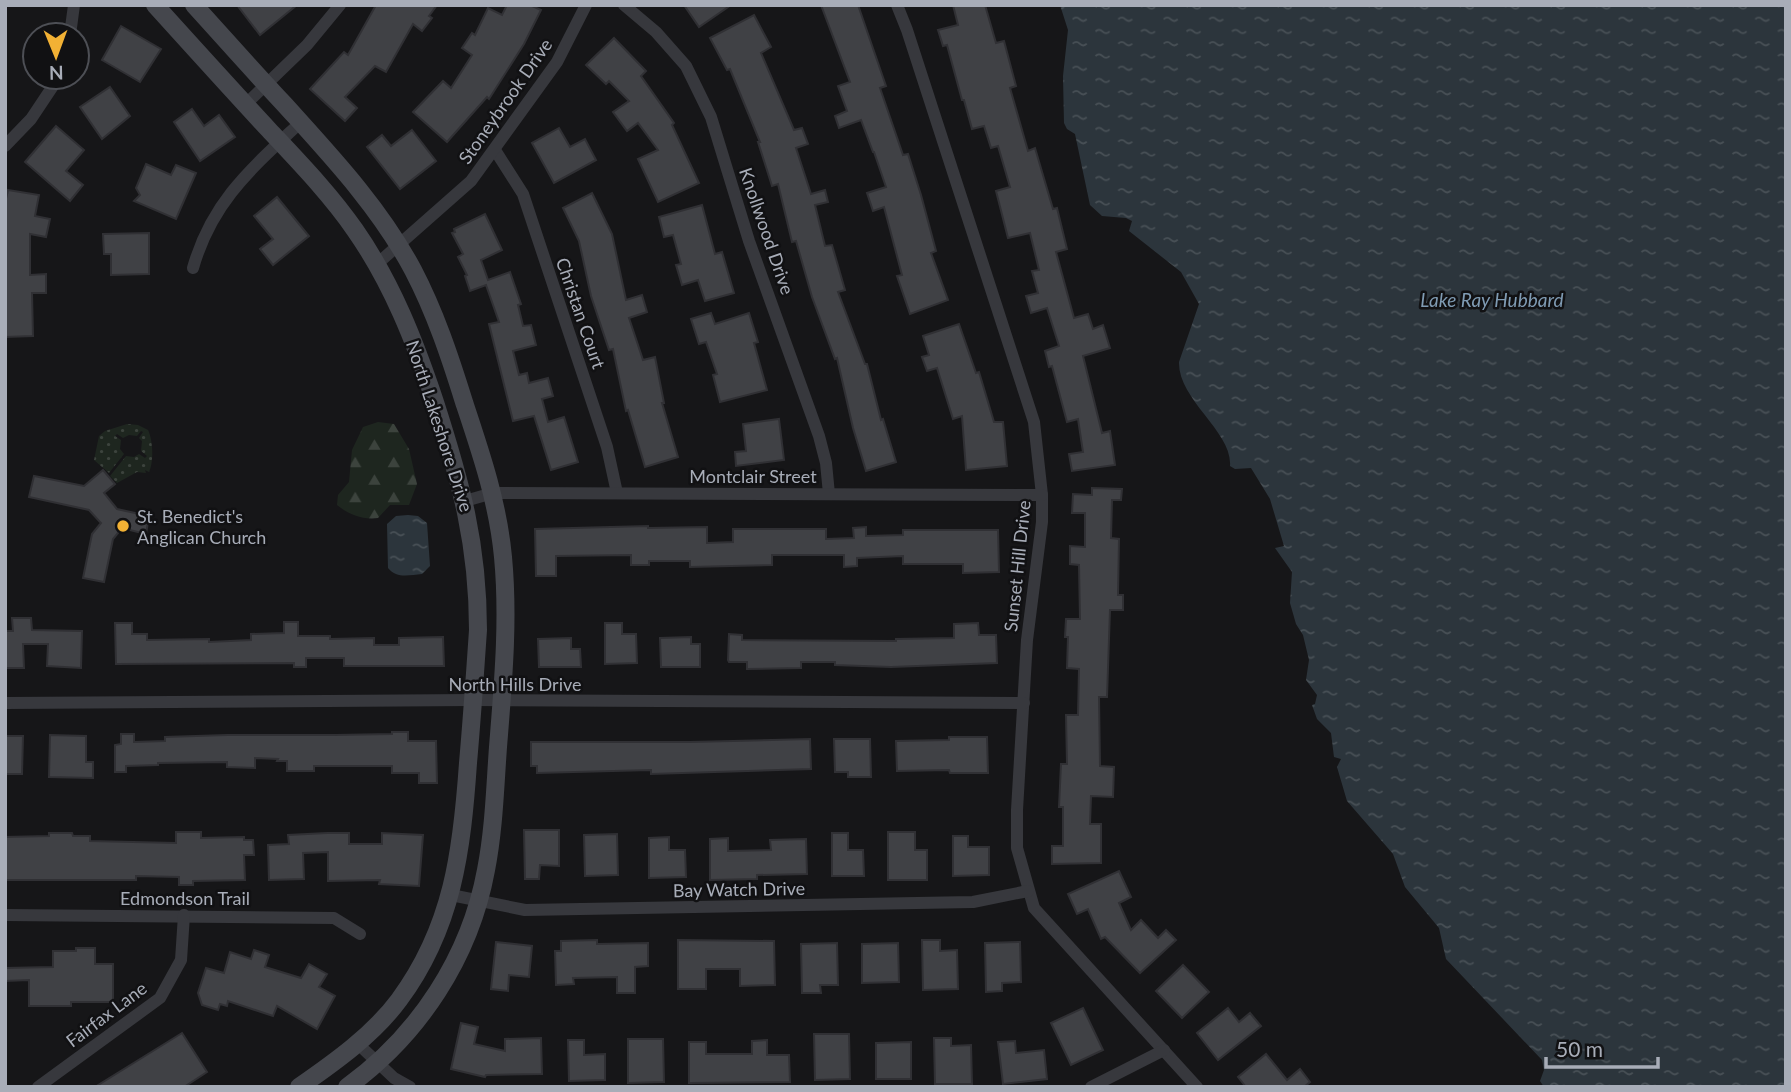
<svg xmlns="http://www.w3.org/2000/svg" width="1791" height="1092" viewBox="0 0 1791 1092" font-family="Lato,sans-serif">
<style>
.grass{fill:url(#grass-dots)}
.forest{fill:url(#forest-firs)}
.water{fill:url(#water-ripples)}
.building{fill:#404145;stroke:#303034;stroke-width:2}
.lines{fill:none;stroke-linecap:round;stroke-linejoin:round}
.minor{stroke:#37383d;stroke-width:12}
.secondary{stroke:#45474d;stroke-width:18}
.poi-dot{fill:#f2b134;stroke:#111113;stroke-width:2.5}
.labels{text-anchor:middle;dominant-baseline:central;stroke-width:5;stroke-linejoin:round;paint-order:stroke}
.street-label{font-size:18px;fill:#a8adb8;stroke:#111113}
.poi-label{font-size:18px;fill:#a8adb8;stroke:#111113;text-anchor:start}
.water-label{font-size:19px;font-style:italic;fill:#7f9bb3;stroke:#111113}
</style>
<defs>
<pattern id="grass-dots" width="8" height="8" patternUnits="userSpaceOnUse" patternTransform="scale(1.75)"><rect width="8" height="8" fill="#1e261f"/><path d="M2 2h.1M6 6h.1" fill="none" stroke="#3c433d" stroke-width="1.8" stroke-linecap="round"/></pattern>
<pattern id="forest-firs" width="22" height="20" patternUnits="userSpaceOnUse" patternTransform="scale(1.75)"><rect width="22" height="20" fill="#1e261f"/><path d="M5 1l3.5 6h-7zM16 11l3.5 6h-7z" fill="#3c433d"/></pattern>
<pattern id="water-ripples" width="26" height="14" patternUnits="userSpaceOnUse" patternTransform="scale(1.75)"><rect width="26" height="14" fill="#2c353c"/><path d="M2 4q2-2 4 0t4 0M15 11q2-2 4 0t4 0" fill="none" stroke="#485056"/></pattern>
</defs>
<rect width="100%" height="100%" fill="#161618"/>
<!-- grass -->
<path class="grass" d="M127,424L138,425L148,430C153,440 154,462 149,472L145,470L146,473L137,472L117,483L110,476L126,456L134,457L139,454L145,458L147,456L141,451L142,441L139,438L143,432L141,431L137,436L129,435L123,438L117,434L115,436L121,440L120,449L124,454L109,473L94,460L99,436L105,431Z"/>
<!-- forest -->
<path class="forest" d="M378,422L394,424L409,449L417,484L409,505H390L378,518C362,520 348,514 337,505L338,495L349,482L352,450L363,427Z"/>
<!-- water -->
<g class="water">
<path d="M1060,5H1786V1087H1544L1540,1081L1544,1070L1542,1060L1446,959L1439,928L1405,887L1393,854L1347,801L1337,767L1341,759L1334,757L1331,733L1317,719L1312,705L1315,704L1317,695L1306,680L1309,660L1303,635L1296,624L1290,603L1292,572L1275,548L1284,546L1270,499L1251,468L1235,469L1230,466C1233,432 1178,400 1179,362L1199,304L1181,272L1129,231L1132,221L1126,218L1102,216L1090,205L1075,134L1067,129L1064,123L1063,76L1068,30Z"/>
<path d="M408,515L418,516L427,523L430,566L422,574C409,575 397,579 388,568L387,524L396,516Z"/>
</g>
<!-- building -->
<g class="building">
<path d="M237,5H297L260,35Z"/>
<path d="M376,5H437L429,16L432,18L422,31L413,24L386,72L375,66L345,97L357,108L345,121L310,89L344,52L348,55Z"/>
<path d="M507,5H530L541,10L524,44L489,99L487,97L447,142L413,112L443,81L451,88L472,55L462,48L472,33L475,35L488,8L502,15Z"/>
<path d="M684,5H731L699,27Z"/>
<path d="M821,5H858L886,86L880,88L903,155L908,154L921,195L936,251L931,253L948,300L910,314L897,276L902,275L884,207L873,211L867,193L886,187L874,152H873L861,120L839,128L835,116L847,111L838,86L850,82Z"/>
<path d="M953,5H985L996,43L1004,41L1016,86L1010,88L1028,151L1035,148L1053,209L1057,208L1067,249L1056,252L1074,318L1088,314L1093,329L1103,325L1110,348L1083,356L1102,433L1110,431L1115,465L1072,471L1069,454L1083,452L1078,419L1067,422L1052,366L1049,367L1045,351L1059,346L1047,308L1031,313L1026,296L1038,293L1032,271L1039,270L1030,233L1008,238L996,191L1010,187L998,146L991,148L984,126L972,129L964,100H962L947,45L943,46L938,30L958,25Z"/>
<path d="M754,15L771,47L761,53L794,130L802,128L808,144L796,148L811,194L825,190L828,202L815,205L825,246L832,245L845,290L838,292L865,364H867L881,420L883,419L896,462L866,471L853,428L837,358L835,359L812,297L796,241L792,242L778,184L772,186L758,142H760L730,69L727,70L710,38Z"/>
<path d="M121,26L161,49L140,82L102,60Z"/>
<path d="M614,38L646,71L641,76L674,123L672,125L699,183L658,202L638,159L658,150L638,123L627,131L613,112L629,101L609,81L606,84L586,65Z"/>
<path d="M110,87L130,116L102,139L80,107Z"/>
<path d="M192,109L204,126L219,115L235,137L200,161L174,122Z"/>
<path d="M56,126L84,150L66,171L83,185L70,201L25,162Z"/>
<path d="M559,128L570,147L585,139L596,160L554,183L532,143Z"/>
<path d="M412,130L436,161L400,189L367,147L382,135L391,146Z"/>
<path d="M146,164L171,175L176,165L196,173L176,219L134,201L140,195L136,188Z"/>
<path d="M8,190L39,195L35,216L50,219L46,237L30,234V275L46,274V293H32L33,336L5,337V203Z"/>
<path d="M592,193L612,234L626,300L642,295L647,312L629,318L643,360L655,357L664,403H662L678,457L645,467L628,410L626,411L613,349L609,350L591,296L579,241L563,208Z"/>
<path d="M277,197L309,236L273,265L260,249L273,239L254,216Z"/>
<path d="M702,205L715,254L722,252L734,293L705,301L698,280L682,285L676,265L681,264L673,235L664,237L659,217Z"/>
<path d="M485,214L502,250L481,260L488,280L510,272L521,304L518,305L523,326L531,325L536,345L513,351L519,375L527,373L529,383L548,378L553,396L542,399L548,422L564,417L578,462L551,470L534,416L513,421L489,324L499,322L486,285L470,291L465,276L467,275L458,257L463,254L452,233L455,232L454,229Z"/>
<path d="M149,233V274L111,275V254H104L103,234Z"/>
<path d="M711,313L715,324L749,313L758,342L754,343L767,390L720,402L713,375L717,374L706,342L699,344L691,319Z"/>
<path d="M959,324L976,373L979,372L994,422H1003L1007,466L966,470L962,416L953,419L937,368L927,371L922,357L929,355L923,336Z"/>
<path d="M779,419L784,460L736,466L735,452L746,451L743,424Z"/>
<path d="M103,470L115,484L104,493L117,509L149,516L146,534L122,528L113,539L104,582L83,578L92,534L101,523L89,510L29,497L34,476L84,486Z"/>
<path d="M1092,488L1122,489L1121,500H1112L1111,538L1119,539L1118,595H1123V610H1110L1107,697H1099L1100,766L1114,767L1113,797L1091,796L1090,824H1101V863L1052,864V846H1063V807H1059L1061,764H1067L1066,715H1078L1079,669L1067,668L1068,637H1065L1066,619H1080L1079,565L1070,564V546L1085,547V513H1072L1073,494L1092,495Z"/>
<path d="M648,526V528L707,527V543L733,542V529H826V539L854,538L853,528L866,527V536L903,535V530H998L999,572L963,573V564H903V556L857,558V566L844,567V555H772V565L690,567V561H649V565H631V555L556,556V576H536L535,529Z"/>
<path d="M12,618H31L32,630L82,631L81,668L47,666L48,644H23L24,668H5V631H13Z"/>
<path d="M284,622H298V636H330V639L374,638V645H399V638L443,637L444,666H344V658H306V667H294V663L116,664L115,623H132V634H147V640L209,639V642L251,640V634L284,633Z"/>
<path d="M605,623H622V634H636L637,663L605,664Z"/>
<path d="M978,623L979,635H996L997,663L891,667L835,665V662H801V668L747,669V662H729L728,660L729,634L742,635V640L896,641V639L954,638V624Z"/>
<path d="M691,637V644H700V667H661L660,638Z"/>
<path d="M571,638V649H580L581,667H539L538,639Z"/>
<path d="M392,732H408V741H436L437,783H419V773H392V766H314V771H287V761H277L278,759L255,758V768L227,767V762L158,763V765L126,766V772H115V745L121,744V734H134V742L165,741V737L227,735H335L392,734Z"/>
<path d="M50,735L86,736V762H93V778L49,777Z"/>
<path d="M5,736H23L22,774H5Z"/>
<path d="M949,737H987L988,773H950L949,770L897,771L896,741L949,740Z"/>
<path d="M810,739L811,769L651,774V770L537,773V766H531V742H690Z"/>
<path d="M834,739H870L871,777H848V772H835Z"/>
<path d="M524,830H559V866L540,865L539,879H525Z"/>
<path d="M176,832H201V838L244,837V840H253L254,855H244L245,880L193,881V885H179V877L136,876V880H5V837L49,836V833H72L73,836H90V841L176,843Z"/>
<path d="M888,832H915V850H927V880H888Z"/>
<path d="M327,833H349V844H382V833L423,835L419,886L379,884L380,880L328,881V852L303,853L304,879L269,880L268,845L289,844L288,835Z"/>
<path d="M832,833H848V850H863L864,876H832Z"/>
<path d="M617,834L618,875L585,876L584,835Z"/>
<path d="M953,836H968V847H989V875L953,876Z"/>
<path d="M669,837V850H685L686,877L649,878V838Z"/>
<path d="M728,838V851L771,850L770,840L806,839L807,874L757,875V879L710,880V839Z"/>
<path d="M1119,871L1131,897L1119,903L1131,930L1141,920L1158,938L1166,930L1176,940L1140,973L1105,937L1101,939L1088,909L1077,914L1068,894Z"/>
<path d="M597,940V944L648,943V966L635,967V993H617V977L573,978L574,984L556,985L555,951H561V941Z"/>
<path d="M678,940L774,941L775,985L740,986V969H706V989H678Z"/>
<path d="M922,940H940V951L957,950L958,989L923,990Z"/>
<path d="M496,942L532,946L529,977L509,975L508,991L491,989Z"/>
<path d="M1020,942L1021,982L1002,983V991L986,992L985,943Z"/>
<path d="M837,943L838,985H820L821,993H802L801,944Z"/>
<path d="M898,943L899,982L862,983V944Z"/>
<path d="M76,948H95V964H113V1002H71V1006H29V980L5,981V968L53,967V951H76Z"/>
<path d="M254,950L269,955L265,967L301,978L309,964L327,974L319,987L335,996L317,1029L277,1006L273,1016L228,1001L227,1006L220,1004L218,1010L202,1005L198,993L206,968L224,973L230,952L251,959Z"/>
<path d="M1183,965L1209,992L1182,1018L1156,991Z"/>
<path d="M1083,1008L1103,1050L1071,1065L1051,1023Z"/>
<path d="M1228,1008L1239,1022L1250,1013L1261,1026L1218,1060L1197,1033Z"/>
<path d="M461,1023L478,1027L474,1044L505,1051V1039L541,1038L542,1074L486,1075L485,1077L451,1069Z"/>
<path d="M182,1033L207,1072L184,1087H95Z"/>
<path d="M814,1034H849L850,1079L815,1080Z"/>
<path d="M934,1038H951V1046L971,1045L972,1084H935Z"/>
<path d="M628,1039H663L664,1082L628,1083Z"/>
<path d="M568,1040H584V1055L605,1054V1080L569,1081Z"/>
<path d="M767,1040V1055H789L790,1082L689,1083V1042H706V1054H752V1041Z"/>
<path d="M1015,1041L1016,1053L1044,1050L1047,1079L1003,1084L998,1042Z"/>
<path d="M911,1042V1079H876V1043Z"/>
<path d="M1266,1054L1287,1080L1300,1069L1310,1082L1304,1087H1246L1238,1077Z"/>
</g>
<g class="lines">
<!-- minor -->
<g class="minor">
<path d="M624,5L656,32L686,66L711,117L749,241L819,436L826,463L829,494"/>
<path d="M897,5L907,30L1034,422L1042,495V522L1027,640L1017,810V848L1034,908L1197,1087"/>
<path d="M70,35L74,5"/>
<path d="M246,104L307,45L340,5"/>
<path d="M5,146L31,119L59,77"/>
<path d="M495,150L523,194L607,447L617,493"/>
<path d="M377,264L471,181L557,62L586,5"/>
<path d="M193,268C212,201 252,168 301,122"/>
<path d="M465,501L493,493L1042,495"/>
<path d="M5,703L473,700L1024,703"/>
<path d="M451,895L525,910L973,902L1028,891"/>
<path d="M5,915L334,918L360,934"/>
<path d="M357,1043L394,1078L410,1087"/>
<path d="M38,1087L160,998L181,960L184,915"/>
<path d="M1091,1087L1164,1050"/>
</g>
<!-- secondary -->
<g class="secondary">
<path d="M155,5C193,47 231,89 269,130C299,162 330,194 355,230C392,283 415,342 435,402C461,483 478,544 478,630C475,674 472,718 468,763C462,850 453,927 399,1000C373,1035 335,1062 299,1087"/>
<path d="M194,5C224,38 254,72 285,105C332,157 380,208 413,270C435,312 450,357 464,402C481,453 498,503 503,557C509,620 503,684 498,747C495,788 494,829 486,870C470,957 419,1035 347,1087"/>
</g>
</g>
<!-- markers -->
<circle class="poi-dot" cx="123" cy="526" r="7"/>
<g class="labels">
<!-- street labels -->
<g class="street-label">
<text transform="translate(505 101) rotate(-55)">Stoneybrook Drive</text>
<text transform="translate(767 231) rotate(71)">Knollwood Drive</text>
<text transform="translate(581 313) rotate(71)">Christan Court</text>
<text transform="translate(440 426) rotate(72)">North Lakeshore Drive</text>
<text x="753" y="476">Montclair Street</text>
<text transform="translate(1017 566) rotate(-84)">Sunset Hill Drive</text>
<text x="515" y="684">North Hills Drive</text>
<text transform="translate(739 889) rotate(-1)">Bay Watch Drive</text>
<text x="185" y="898">Edmondson Trail</text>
<text transform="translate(106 1014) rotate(-37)">Fairfax Lane</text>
</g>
<!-- poi labels -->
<g class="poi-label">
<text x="137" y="516">St. Benedict's<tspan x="137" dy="21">Anglican Church</tspan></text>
</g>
<!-- water labels -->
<g class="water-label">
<text x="1492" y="299">Lake Ray Hubbard</text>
</g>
</g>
<!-- border -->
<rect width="1791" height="1092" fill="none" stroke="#a8adb8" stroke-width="14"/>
<!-- north arrow -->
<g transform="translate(56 56) rotate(179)"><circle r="33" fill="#111113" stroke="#4d4f55" stroke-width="2"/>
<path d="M0-5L12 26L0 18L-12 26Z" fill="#f2b134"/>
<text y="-10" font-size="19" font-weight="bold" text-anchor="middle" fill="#a8adb8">N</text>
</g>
<!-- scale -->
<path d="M1546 1057v10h112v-10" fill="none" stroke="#a8adb8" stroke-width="3.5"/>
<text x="1556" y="1057" font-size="21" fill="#a8adb8" stroke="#111113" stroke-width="5" paint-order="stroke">50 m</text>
</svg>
